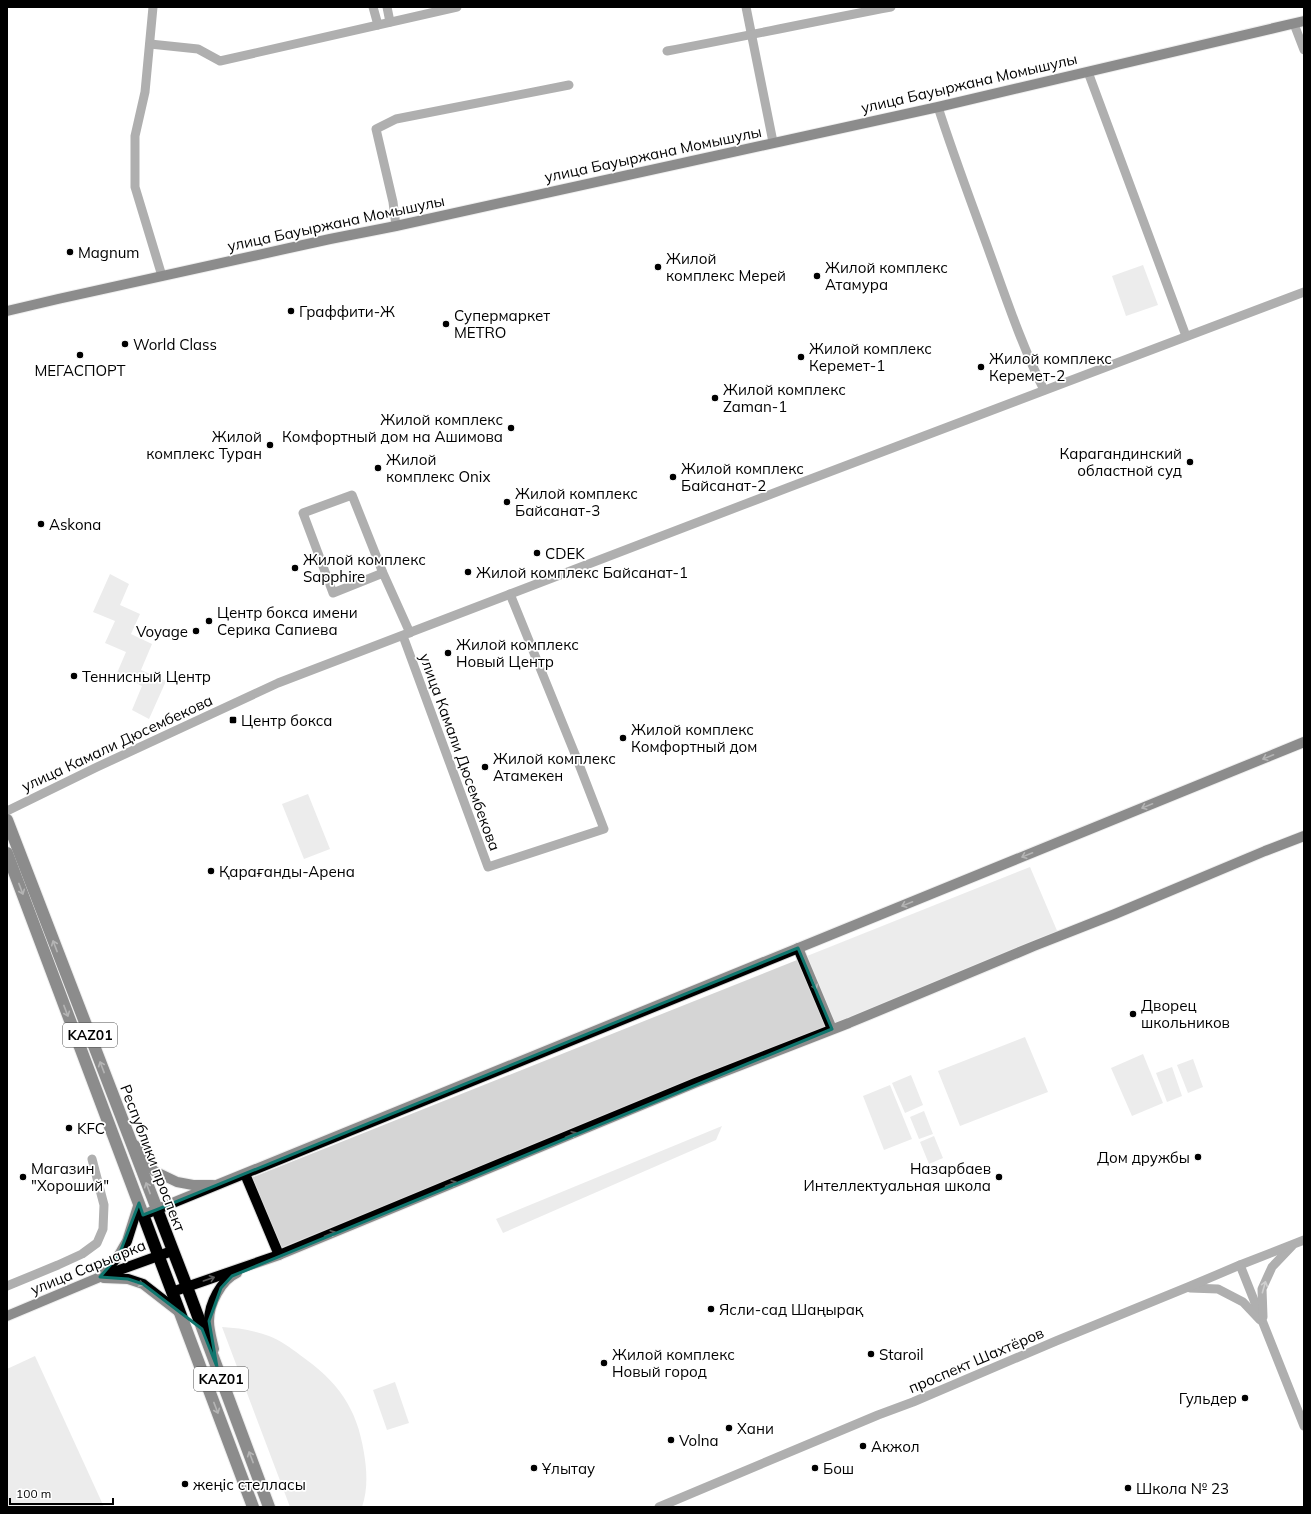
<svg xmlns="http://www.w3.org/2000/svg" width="1311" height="1514" viewBox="0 0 1311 1514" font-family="Mulish,sans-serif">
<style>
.green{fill:#d5d5d5}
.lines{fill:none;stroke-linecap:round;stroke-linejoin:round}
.major-casing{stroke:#dbdbdb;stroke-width:12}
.highway-casing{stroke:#dbdbdb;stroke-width:14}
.minor{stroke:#4e4e4e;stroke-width:9}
.major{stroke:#000;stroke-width:10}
.highway{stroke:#000;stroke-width:12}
.oneway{stroke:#595959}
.oneway2{stroke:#959595}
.marked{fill:none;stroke:#0f766e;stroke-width:3;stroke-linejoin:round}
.poi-dot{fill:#000;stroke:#fff;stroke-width:1.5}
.labels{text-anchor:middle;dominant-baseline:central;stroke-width:3.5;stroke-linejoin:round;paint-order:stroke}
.shield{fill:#fff;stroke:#4c4c4c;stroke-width:1}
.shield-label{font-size:14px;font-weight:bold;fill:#000}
.street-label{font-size:15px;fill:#000;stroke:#fff}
.poi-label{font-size:15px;fill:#000;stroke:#fff;text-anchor:start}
</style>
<rect width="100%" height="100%" fill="#fff"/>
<!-- green -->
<g class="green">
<path d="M1143,265L1158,305L1126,316L1112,276Z"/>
<path d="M110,574L129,584L120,605L140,614L131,634L152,644L141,670L166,681L149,719L132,710L142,686L117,673L126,652L105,643L115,621L93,612Z"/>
<path d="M308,794L330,849L304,859L282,804Z"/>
<path d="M1030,867L1058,933L278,1249L251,1178Z"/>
<path d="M1025,1037L1048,1092L960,1126L938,1071Z"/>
<path d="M1143,1054L1163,1103L1132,1116L1111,1068Z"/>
<path d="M1193,1059L1203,1087L1188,1093L1177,1065Z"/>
<path d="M1172,1067L1182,1096L1167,1102L1156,1073Z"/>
<path d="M911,1075L923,1105L905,1113L892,1083Z"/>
<path d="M890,1085L912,1139L884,1150L863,1096Z"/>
<path d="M924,1111L933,1134L919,1139L910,1117Z"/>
<path d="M722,1126L716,1140L503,1233L496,1219Z"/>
<path d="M934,1136L943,1158L929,1164L920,1142Z"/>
<path d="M222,1327C238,1328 253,1330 269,1336C280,1340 291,1348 300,1355C337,1381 357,1407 364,1453C367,1471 368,1490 362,1507H290Z"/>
<path d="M35,1356L104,1507H7V1369Z"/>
<path d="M395,1382L409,1423L387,1430L373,1390Z"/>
</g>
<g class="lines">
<defs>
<g id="major">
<path d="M7,311L58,299L330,239L396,226L938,107L1304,21"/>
<path d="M798,948L832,1029"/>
<path d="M135,1145L154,1171L177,1182L193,1185H213"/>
<path d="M245,1174L279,1255"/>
<path d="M143,1215L1304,742"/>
<path d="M101,1277L119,1255L127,1241L139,1203"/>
<path d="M104,1278L128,1279L143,1284L179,1312"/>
<path d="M172,1292L279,1255L695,1083L849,1023L1034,946L1115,914L1265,851L1304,836"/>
<path d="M7,1316L100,1277L172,1251"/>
<path d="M214,1349C212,1340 209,1330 209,1321C209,1304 221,1280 237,1273"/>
</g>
<g id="highway">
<path d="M7,820L187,1287L269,1507"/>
<path d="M7,853L253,1507"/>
</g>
</defs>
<!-- major casing -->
<use href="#major" class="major-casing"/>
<!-- highway casing -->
<use href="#highway" class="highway-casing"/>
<!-- minor -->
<g class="minor">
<path d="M153,7L145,92L135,136V187L162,276"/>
<path d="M373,7L378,25"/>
<path d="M387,7L390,22"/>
<path d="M746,7L773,142"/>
<path d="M1294,24L1304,50"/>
<path d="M150,44L198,49L220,61L457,7"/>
<path d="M667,51C742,37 816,21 891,7"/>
<path d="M1088,72L1186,336"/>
<path d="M938,107C955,160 975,212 994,265C1009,307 1024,350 1044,390"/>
<path d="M396,226L393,202L376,129L396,119L569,85"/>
<path d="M383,573L333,593L303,513L352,495L383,573L410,633"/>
<path d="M403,636L488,867L604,829L575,754L510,594"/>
<path d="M7,811L97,767L278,683L787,488L1304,292"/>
<path d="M1240,1265L1304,1426"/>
<path d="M7,1286L58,1265L82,1254L97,1243L103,1229L104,1205L92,1159"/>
<path d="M1190,1288L1218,1289L1243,1302L1260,1320"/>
<path d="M1263,1317L1262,1289L1272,1267L1292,1246"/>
<path d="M659,1507L878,1415L913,1402L1056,1341L1188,1287L1240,1265L1304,1240"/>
</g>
<!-- major -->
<use href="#major" class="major"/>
<!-- highway -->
<use href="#highway" class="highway"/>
</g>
<!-- one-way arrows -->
<defs><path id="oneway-shaft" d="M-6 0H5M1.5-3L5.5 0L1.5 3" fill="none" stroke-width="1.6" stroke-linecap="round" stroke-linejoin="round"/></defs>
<g class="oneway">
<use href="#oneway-shaft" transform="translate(1268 757) rotate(158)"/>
<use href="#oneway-shaft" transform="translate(1147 806) rotate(158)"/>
<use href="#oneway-shaft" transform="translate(1027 855) rotate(158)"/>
<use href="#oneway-shaft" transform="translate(21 889) rotate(69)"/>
<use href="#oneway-shaft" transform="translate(907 904) rotate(158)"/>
<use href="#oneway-shaft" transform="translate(55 946) rotate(-111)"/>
<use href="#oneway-shaft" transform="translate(814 984) rotate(67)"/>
<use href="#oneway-shaft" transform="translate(66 1011) rotate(69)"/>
<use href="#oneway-shaft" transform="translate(102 1067) rotate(-111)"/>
<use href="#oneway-shaft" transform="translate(571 1135) rotate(-23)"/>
<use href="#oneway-shaft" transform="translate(451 1184) rotate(-22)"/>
<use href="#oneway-shaft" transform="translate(148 1188) rotate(-111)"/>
<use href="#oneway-shaft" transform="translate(330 1234) rotate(-22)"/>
<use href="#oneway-shaft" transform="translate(209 1279) rotate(-19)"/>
<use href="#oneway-shaft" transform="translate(138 1283) rotate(20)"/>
<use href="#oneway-shaft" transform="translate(216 1408) rotate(69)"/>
<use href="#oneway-shaft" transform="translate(251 1457) rotate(-111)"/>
</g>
<use class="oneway2" href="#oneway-shaft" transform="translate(1264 1287) rotate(-74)"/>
<!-- marked area -->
<path d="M0 0H1311V1514H0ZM798,948L832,1029L232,1276L221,1288L209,1321L217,1367L202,1329L143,1284L128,1279L100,1277L119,1255L139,1203L143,1215L156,1210Z" fill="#fff" fill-opacity=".55" fill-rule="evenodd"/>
<path class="marked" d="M798,948L832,1029L232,1276L221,1288L209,1321L217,1367L202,1329L143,1284L128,1279L100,1277L119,1255L139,1203L143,1215L156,1210Z"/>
<!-- markers -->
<g class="poi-dot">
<circle cx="70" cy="252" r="4"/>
<circle cx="658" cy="267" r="4"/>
<circle cx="817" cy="276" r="4"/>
<circle cx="291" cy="311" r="4"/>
<circle cx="446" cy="324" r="4"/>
<circle cx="125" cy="344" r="4"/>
<circle cx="80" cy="355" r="4"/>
<circle cx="801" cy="357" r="4"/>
<circle cx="981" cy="367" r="4"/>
<circle cx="715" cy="398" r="4"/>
<circle cx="511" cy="428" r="4"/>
<circle cx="270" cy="445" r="4"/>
<circle cx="1190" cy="462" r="4"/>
<circle cx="378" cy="468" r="4"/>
<circle cx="673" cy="477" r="4"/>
<circle cx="507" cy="502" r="4"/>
<circle cx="41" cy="524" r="4"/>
<circle cx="537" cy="553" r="4"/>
<circle cx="295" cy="568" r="4"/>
<circle cx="468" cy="572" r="4"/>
<circle cx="209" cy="621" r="4"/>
<circle cx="196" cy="631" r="4"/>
<circle cx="448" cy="653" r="4"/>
<circle cx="74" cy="676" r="4"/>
<rect x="229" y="716" width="8" height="8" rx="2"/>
<circle cx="623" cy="738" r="4"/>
<circle cx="485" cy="767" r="4"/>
<circle cx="211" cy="871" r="4"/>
<circle cx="1133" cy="1014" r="4"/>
<circle cx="69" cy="1128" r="4"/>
<circle cx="1198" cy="1157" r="4"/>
<circle cx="23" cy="1177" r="4"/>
<circle cx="999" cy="1177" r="4"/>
<circle cx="711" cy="1309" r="4"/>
<circle cx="871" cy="1354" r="4"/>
<circle cx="604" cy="1363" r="4"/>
<circle cx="1245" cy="1398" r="4"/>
<circle cx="729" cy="1428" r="4"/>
<circle cx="671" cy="1440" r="4"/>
<circle cx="863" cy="1446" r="4"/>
<circle cx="534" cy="1468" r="4"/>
<circle cx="815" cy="1468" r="4"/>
<circle cx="185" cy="1484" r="4"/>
<circle cx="1128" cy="1488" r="4"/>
</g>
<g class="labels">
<!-- shield labels -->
<g class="shield">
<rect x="63" y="1023" width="54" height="24" rx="3"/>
<rect x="194" y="1367" width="54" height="24" rx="3"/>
</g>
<g class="shield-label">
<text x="90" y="1035">KАZ01</text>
<text x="221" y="1379">KАZ01</text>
</g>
<!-- street labels -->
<g class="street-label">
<text transform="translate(969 83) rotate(-13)">улица Бауыржана Момышулы</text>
<text transform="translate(653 154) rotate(-12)">улица Бауыржана Момышулы</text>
<text transform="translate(336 223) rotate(-12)">улица Бауыржана Момышулы</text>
<text transform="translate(117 743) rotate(-25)">улица Камали Дюсембекова</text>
<text transform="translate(460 752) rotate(70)">улица Камали Дюсембекова</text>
<text transform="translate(153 1158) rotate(69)">Республики проспект</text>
<text transform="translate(88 1267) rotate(-22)">улица Сарыарка</text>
<text transform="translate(976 1360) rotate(-23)">проспект Шахтёров</text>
</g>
<!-- poi labels -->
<g class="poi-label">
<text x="78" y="252">Magnum</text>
<text x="666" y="258">Жилой<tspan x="666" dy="17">комплекс Мерей</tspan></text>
<text x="825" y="267">Жилой комплекс<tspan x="825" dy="17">Атамура</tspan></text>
<text x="299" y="311">Граффити-Ж</text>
<text x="454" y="315">Супермаркет<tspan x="454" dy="17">METRO</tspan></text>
<text x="133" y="344">World Class</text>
<text x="809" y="348">Жилой комплекс<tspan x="809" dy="17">Керемет-1</tspan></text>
<text x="989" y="358">Жилой комплекс<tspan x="989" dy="17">Керемет-2</tspan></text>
<text x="80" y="370" text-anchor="middle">МЕГАСПОРТ</text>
<text x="723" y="389">Жилой комплекс<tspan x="723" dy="17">Zaman-1</tspan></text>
<text x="503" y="419" text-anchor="end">Жилой комплекс<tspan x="503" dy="17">Комфортный дом на Ашимова</tspan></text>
<text x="262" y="436" text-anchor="end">Жилой<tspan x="262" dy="17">комплекс Туран</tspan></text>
<text x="1182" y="453" text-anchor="end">Карагандинский<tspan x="1182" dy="17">областной суд</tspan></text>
<text x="386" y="459">Жилой<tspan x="386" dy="17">комплекс Onix</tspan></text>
<text x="681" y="468">Жилой комплекс<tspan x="681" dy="17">Байсанат-2</tspan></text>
<text x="515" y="493">Жилой комплекс<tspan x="515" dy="17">Байсанат-3</tspan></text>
<text x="49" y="524">Askona</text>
<text x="545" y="553">CDEK</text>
<text x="303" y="559">Жилой комплекс<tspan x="303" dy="17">Sapphire</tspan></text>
<text x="476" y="572">Жилой комплекс Байсанат-1</text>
<text x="217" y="612">Центр бокса имени<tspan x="217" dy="17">Серика Сапиева</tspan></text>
<text x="188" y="631" text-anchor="end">Voyage</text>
<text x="456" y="644">Жилой комплекс<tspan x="456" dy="17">Новый Центр</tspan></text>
<text x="82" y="676">Теннисный Центр</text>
<text x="241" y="720">Центр бокса</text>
<text x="631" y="729">Жилой комплекс<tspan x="631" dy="17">Комфортный дом</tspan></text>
<text x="493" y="758">Жилой комплекс<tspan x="493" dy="17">Атамекен</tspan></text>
<text x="219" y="871">Қарағанды-Арена</text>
<text x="1141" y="1005">Дворец<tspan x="1141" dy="17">школьников</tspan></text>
<text x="77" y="1128">KFC</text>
<text x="1190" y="1157" text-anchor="end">Дом дружбы</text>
<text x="31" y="1168">Магазин<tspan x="31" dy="17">"Хороший"</tspan></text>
<text x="991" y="1168" text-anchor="end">Назарбаев<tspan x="991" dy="17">Интеллектуальная школа</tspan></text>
<text x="719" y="1309">Ясли-сад Шаңырақ</text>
<text x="612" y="1354">Жилой комплекс<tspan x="612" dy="17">Новый город</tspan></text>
<text x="879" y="1354">Staroil</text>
<text x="1237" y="1398" text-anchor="end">Гульдер</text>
<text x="737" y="1428">Хани</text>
<text x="679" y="1440">Volna</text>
<text x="871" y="1446">Акжол</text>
<text x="542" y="1468">Ұлытау</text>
<text x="823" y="1468">Бош</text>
<text x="193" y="1484">жеңіс стелласы</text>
<text x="1136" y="1488">Школа № 23</text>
</g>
</g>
<!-- border -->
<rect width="1311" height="1514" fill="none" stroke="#000000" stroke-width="16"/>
<!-- scale -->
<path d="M10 1498v6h103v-6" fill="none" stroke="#000000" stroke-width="2"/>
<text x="16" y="1498" font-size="12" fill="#000000" stroke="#ffffff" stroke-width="3" paint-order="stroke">100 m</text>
</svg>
